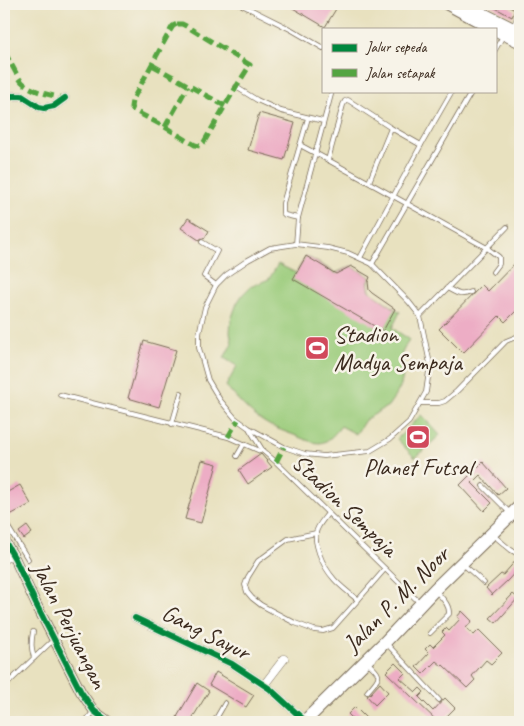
<svg xmlns="http://www.w3.org/2000/svg" width="524" height="726" viewBox="0 0 524 726" font-family="Caveat,sans-serif">
<style>
.green{fill:#9bcc7c;stroke:#6b7b4d}
.building{fill:#edadc5}
.lines{fill:none;stroke-linecap:round;stroke-linejoin:round}
.service-casing{stroke:#786a56;stroke-width:5.5}
.minor-casing{stroke:#786a56;stroke-width:9}
.tertiary-casing{stroke:#786a56;stroke-width:11}
.primary-casing{stroke:#786a56;stroke-width:13}
.trunk-casing{stroke:#786a56;stroke-width:14}
.service{stroke:#fff;stroke-width:4}
.minor{stroke:#fff;stroke-width:8}
.tertiary{stroke:#fff;stroke-width:9}
.primary{stroke:#fff;stroke-width:11}
.trunk{stroke:#fff;stroke-width:12}
.quiet{stroke:#54a441;stroke-width:5;stroke-dasharray:10 5;stroke-linecap:butt}
.cycleway-casing{stroke:#f7f3e8;stroke-width:9}
.cycleway{stroke:#00873e;stroke-width:6}
.labels{text-anchor:middle;dominant-baseline:central;stroke-width:5;stroke-linejoin:round;paint-order:stroke}
.poi-label{font-size:24px;fill:#3b2a1e;stroke:#f7f3e8;text-anchor:start}
.street-label{font-size:24px;fill:#3b2a1e;stroke:#f7f3e8}
</style>
<rect width="100%" height="100%" fill="#f7f3e8"/>
<filter id="ink" filterUnits="userSpaceOnUse"><feTurbulence type="fractalNoise" baseFrequency=".02" numOctaves="2"/><feDisplacementMap in="SourceGraphic" scale="10" xChannelSelector="R" yChannelSelector="G"/><feConvolveMatrix kernelMatrix="1 2 1 2 8 2 1 2 1" color-interpolation-filters="sRGB"/></filter>
<filter id="wash" filterUnits="userSpaceOnUse"><feTurbulence type="fractalNoise" baseFrequency=".0096" numOctaves="4" result="noise"/><feDisplacementMap in="SourceGraphic" scale="20" xChannelSelector="R" yChannelSelector="G"/><feGaussianBlur stdDeviation="1.12" result="paint"/><feColorMatrix in="noise" values="0 0 0 0 0 0 0 0 0 0 0 0 0 0 0 0 0 1.4 0 .05"/><feComposite in="paint" operator="in"/></filter>
<g filter="url(#wash)">
<rect width="100%" height="100%" fill="#e8e1bf"/>
<!-- green -->
<g class="green">
<path d="M306,256L336,273L351,266L370,277C368,283 368,288 372,293L400,312L392,328L409,339L402,353L403,375L401,385L397,393L388,406L370,417L365,420L356,434L341,426C336,432 329,442 320,443C312,443 301,438 294,435C286,432 277,429 269,425C252,416 238,400 226,386L237,366L224,358L232,343L230,332L231,320L237,303L243,294L250,287L269,279L278,264L296,273Z"/>
<path d="M421,415L440,435L415,458L397,439Z"/>
</g>
<g id="blocks">
<!-- building -->
<g class="building">
<path d="M286,4H339L325,27Z"/>
<path d="M488,4H504L515,10L512,17Z"/>
<path d="M259,113L295,123L284,160L248,150Z"/>
<path d="M188,218L209,231L204,239L202,238L199,240L181,228Z"/>
<path d="M306,256L336,274L351,266L370,277L368,282L369,290L372,293L395,309L383,331L293,279Z"/>
<path d="M520,258V307L505,322L499,316L463,353L439,329L482,285L488,291Z"/>
<path d="M144,341L176,350L159,407L128,398Z"/>
<path d="M261,454L272,467L248,484L239,470Z"/>
<path d="M202,460L217,464L201,523L185,519Z"/>
<path d="M483,462L506,488L498,495L480,475L472,483L492,503L484,511L460,485Z"/>
<path d="M20,485L31,504L6,517L4,516V494Z"/>
<path d="M27,526L32,533L24,539L19,532Z"/>
<path d="M518,558L520,559V571L518,569L508,580L492,595L486,588L501,574L503,575Z"/>
<path d="M513,594L518,598L496,623L490,618Z"/>
<path d="M462,611L472,621L466,628L474,635L479,630L502,653L491,664L486,660L472,676L475,680L467,688L443,665L442,666L436,661L423,674L416,667L429,653L425,649L430,644L433,647L445,635L442,632L446,628L449,631L460,619L457,617Z"/>
<path d="M395,663L405,673L400,678L416,692L420,688L424,692L419,697L433,711L445,698L455,708L441,722H438L386,672Z"/>
<path d="M216,672L254,695L246,707L209,685Z"/>
<path d="M197,683L209,691L190,722H185L177,717Z"/>
<path d="M380,683L388,692L375,705L367,696L370,694Z"/>
<path d="M355,707L366,718L361,722H356L348,714Z"/>
</g>
</g>
</g>
<g filter="url(#ink)">
<use href="#blocks" fill-opacity="0" stroke="#786a56" stroke-width="1"/>
<g class="lines">
<defs>
<g id="service">
<path d="M240,4L292,30L323,48"/>
<path d="M495,50L503,36"/>
<path d="M236,87L257,100L281,111L323,121"/>
<path d="M300,145L328,160L343,105L345,101L348,100L391,128L421,145"/>
<path d="M328,160L487,248L499,257V264L493,272"/>
<path d="M369,182L391,128"/>
<path d="M298,218L285,215L283,213V203L308,118"/>
<path d="M202,242L217,251L204,276L216,285"/>
<path d="M296,244L328,248L348,253L372,264L409,302L420,316L430,364L426,392L409,422L390,439L370,451L324,456L305,454L284,447L249,428L235,418L220,400L208,380L199,348V334L205,307L216,285L226,275L248,260L270,248Z"/>
<path d="M296,244L298,218L332,91"/>
<path d="M360,258L421,145L452,91"/>
<path d="M372,264L472,91"/>
<path d="M447,288C457,293 460,297 471,292"/>
<path d="M420,316L507,227"/>
<path d="M60,395L228,437L260,451"/>
<path d="M421,403H439L445,401L457,391L506,341L516,337"/>
<path d="M172,424L181,393"/>
<path d="M250,430L263,451L276,462L420,603"/>
<path d="M237,456L244,444"/>
<path d="M483,486L510,513"/>
<path d="M328,513C324,519 317,526 316,533C315,539 317,547 319,553C327,576 340,586 358,600"/>
<path d="M4,520L6,524L4,527"/>
<path d="M6,524L28,559"/>
<path d="M316,533L288,539L258,561L248,577L245,585L247,592L252,598L261,605L295,623L314,630L323,631L333,628L358,600L385,569"/>
<path d="M493,535L511,550L520,555"/>
<path d="M463,564L484,583"/>
<path d="M33,632C31,642 31,648 34,658"/>
<path d="M430,633L449,614C450,605 442,598 436,591"/>
<path d="M386,643L439,700"/>
<path d="M367,662C384,677 380,676 367,692"/>
<path d="M4,687L32,660L50,643L55,641"/>
<path d="M85,722L94,711"/>
<path d="M214,722L225,703"/>
</g>
<g id="minor">
<path d="M515,30L520,13"/>
<path d="M4,99L8,96H22L39,107L44,108L54,106L65,98"/>
<path d="M4,559L13,554"/>
<path d="M135,618L232,664L270,689L305,721"/>
<path d="M264,685L284,659"/>
</g>
<path id="tertiary" d="M4,540L15,559L36,604L81,692L94,711L109,722"/>
<g id="primary">
<path d="M447,4L493,29"/>
<path d="M464,4L520,32"/>
<path d="M495,30L520,42"/>
</g>
<path id="trunk" d="M304,722L385,642L435,589L520,506"/>
</defs>
<!-- service casing -->
<use href="#service" class="service-casing"/>
<!-- minor casing -->
<use href="#minor" class="minor-casing"/>
<!-- tertiary casing -->
<use href="#tertiary" class="tertiary-casing"/>
<!-- primary casing -->
<use href="#primary" class="primary-casing"/>
<!-- trunk casing -->
<use href="#trunk" class="trunk-casing"/>
<!-- service -->
<use href="#service" class="service"/>
<!-- minor -->
<use href="#minor" class="minor"/>
<!-- tertiary -->
<use href="#tertiary" class="tertiary"/>
<!-- primary -->
<use href="#primary" class="primary"/>
<!-- trunk -->
<use href="#trunk" class="trunk"/>
<!-- quiet -->
<g class="quiet">
<path d="M177,24H182L186,26L250,65L236,87L204,142L200,146L195,145L165,127L133,110L131,107L132,101L171,29L173,26Z"/>
<path d="M4,52C10,60 16,75 22,82C33,92 52,96 66,98"/>
<path d="M152,65L225,106"/>
<path d="M165,127L188,86"/>
<path d="M228,437L238,420"/>
<path d="M276,462L284,447"/>
</g>
<defs>
<g id="cycleway">
<path d="M4,99L8,96H22L39,107L44,108L54,106L65,98"/>
<path d="M4,540L15,559L36,604L81,692L94,711L109,722"/>
<path d="M135,618L232,664L270,689L305,721"/>
</g>
</defs>
<!-- cycleway casing -->
<use href="#cycleway" class="cycleway-casing"/>
<!-- cycleway -->
<use href="#cycleway" class="cycleway"/>
</g>
</g>
<!-- icons -->
<defs>
<symbol id="stadium-square" viewBox="-11 -11 22 22"><rect x="-9" y="-9" width="18" height="18" rx="4" fill="#d1495b" stroke="#f7f3e8"/><path d="M0-5a6.5 5 0 1 0 0 10a6.5 5 0 1 0 0-10ZM-3.5-1.8h7v3.6h-7Z" fill="#fff"/></symbol>
</defs>
<g fill-rule="evenodd">
<use href="#stadium-square" x="303" y="334" width="28" height="28"/>
<use href="#stadium-square" x="404" y="423" width="28" height="28"/>
</g>
<g class="labels">
<!-- poi labels -->
<g class="poi-label">
<text x="334" y="334">Stadion<tspan x="334" dy="28">Madya Sempaja</tspan></text>
<text x="418" y="467" text-anchor="middle">Planet Futsal</text>
</g>
<!-- street labels -->
<g class="street-label">
<text transform="translate(345 505) rotate(44)">Stadion Sempaja</text>
<text transform="translate(396 599) rotate(-45)">Jalan P. M. Noor</text>
<text transform="translate(70 625) rotate(63)">Jalan Perjuangan</text>
<text transform="translate(206 632) rotate(27)">Gang Sayur</text>
</g>
</g>
<!-- margin -->
<rect width="524" height="726" fill="none" stroke="#f7f3e8" stroke-width="20"/>
<!-- legend -->
<rect x="322" y="28" width="175" height="65" fill="#f7f3e8" stroke="#aca397"/>
<rect x="332" y="44" width="25" height="8" fill="#00873e" stroke="#aca397"/>
<text x="366" y="52" font-size="15" fill="#3b2a1e">Jalur sepeda</text>
<rect x="332" y="69" width="25" height="8" fill="#54a441" stroke="#aca397"/>
<text x="366" y="78" font-size="15" fill="#3b2a1e">Jalan setapak</text>
</svg>
